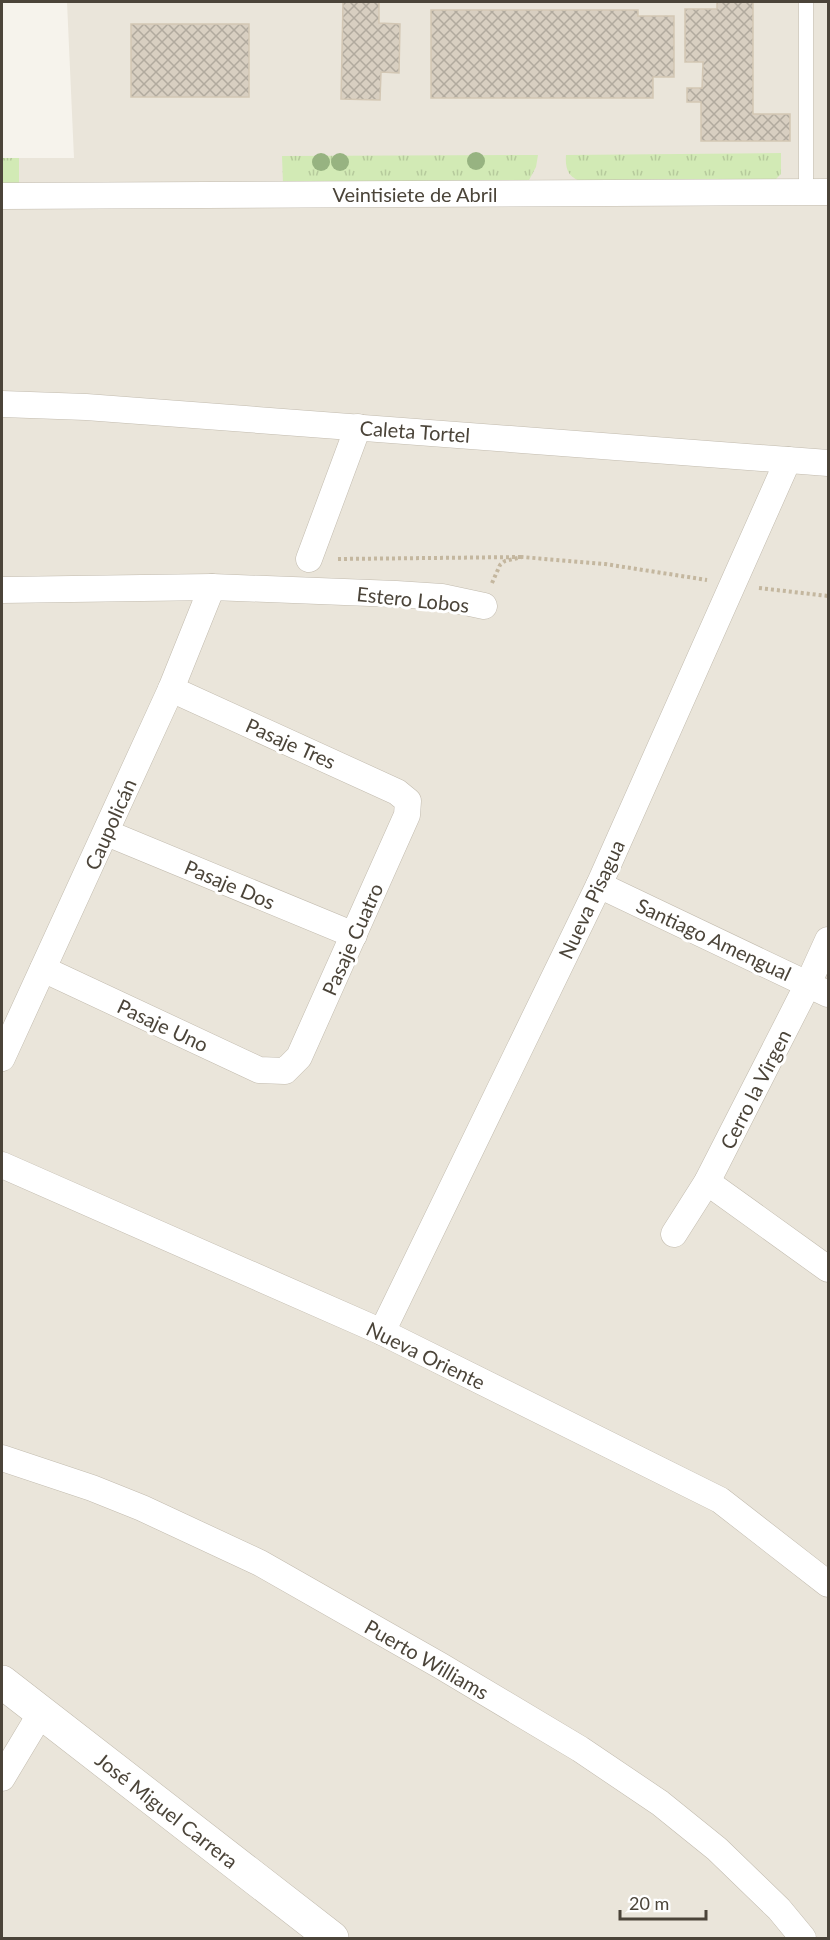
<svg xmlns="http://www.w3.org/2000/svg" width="830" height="1940" viewBox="0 0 830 1940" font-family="Lato,sans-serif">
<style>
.residential{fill:#eae5da}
.grass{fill:url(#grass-tufts)}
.building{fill:url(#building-cross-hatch);stroke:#d3c7b4;stroke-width:1.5}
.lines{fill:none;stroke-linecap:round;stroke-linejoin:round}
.service-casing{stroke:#c2bbae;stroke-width:15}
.minor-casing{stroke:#c2bbae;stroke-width:27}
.tertiary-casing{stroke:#c2bbae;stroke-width:34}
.path{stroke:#c4b79f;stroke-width:4;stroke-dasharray:3 3;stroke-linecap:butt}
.service{stroke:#fff;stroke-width:14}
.minor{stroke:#fff;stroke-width:26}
.tertiary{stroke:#fff;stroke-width:33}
.tree{fill:#97b381}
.labels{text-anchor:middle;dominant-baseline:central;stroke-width:6;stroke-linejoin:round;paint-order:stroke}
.street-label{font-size:20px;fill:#4b4439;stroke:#fff}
</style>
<defs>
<pattern id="grass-tufts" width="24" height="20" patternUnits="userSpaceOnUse" patternTransform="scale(1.5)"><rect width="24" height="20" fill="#d2eab5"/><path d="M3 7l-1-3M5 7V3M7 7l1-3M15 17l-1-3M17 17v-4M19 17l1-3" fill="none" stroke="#b6ca9c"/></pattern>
<pattern id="building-cross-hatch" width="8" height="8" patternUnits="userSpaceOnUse" patternTransform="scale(1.5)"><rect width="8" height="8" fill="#d8cfc1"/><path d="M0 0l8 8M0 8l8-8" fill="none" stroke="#b1aa9e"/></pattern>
</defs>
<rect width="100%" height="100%" fill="#f6f3ec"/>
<!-- residential -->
<path class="residential" d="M67,2H828V1938H2V158H74Z"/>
<!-- grass -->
<g class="grass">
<path d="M781,153V174L774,181L583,182C568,178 565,169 566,155Z"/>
<path d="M538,155L536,167L528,182L283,184L282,156Z"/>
<rect x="2" y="158" width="17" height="27"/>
</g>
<!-- building -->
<g class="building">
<path d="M343,2H379V23L400,24L399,73L381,72L380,100L341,99Z"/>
<path d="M717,2H753V114H790V141H701V102H687V88H702L703,62H685V9H717Z"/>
<path d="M431,10H638V16H674V77H653V98H431Z"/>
<rect x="131" y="24" width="118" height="73"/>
</g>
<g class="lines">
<defs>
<path id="service" d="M806,192V2"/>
<g id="minor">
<path d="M2,196L828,192"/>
<path d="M2,404L86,407L828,463"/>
<path d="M309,559L358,427"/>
<path d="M2,590L212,587L396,594L442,597L484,606"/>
<path d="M107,833L354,935"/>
<path d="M599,885L828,994"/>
<path d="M43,969L259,1070L285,1071L299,1057L407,815L408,801L397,792L171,689"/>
<path d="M2,1058L171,689L212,587"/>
<path d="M2,1165L382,1332L720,1500L828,1584"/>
<path d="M707,1182L828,1269"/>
<path d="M674,1234L707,1182L808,984L828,940"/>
<path d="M382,1332L599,885L788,460"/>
<path d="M2,1458L92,1488L142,1508L260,1563L441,1666L580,1749L660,1803L717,1849L779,1909L803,1938"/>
<path d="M2,1778L41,1713"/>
</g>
<path id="tertiary" d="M2,1682L332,1938"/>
</defs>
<!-- service casing -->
<use href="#service" class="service-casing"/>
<!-- minor casing -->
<use href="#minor" class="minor-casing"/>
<!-- tertiary casing -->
<use href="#tertiary" class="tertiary-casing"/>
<!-- path -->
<g class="path">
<path d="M338,559L522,557"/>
<path d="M492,583L500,565L505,561L522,557L605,564L707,580"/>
<path d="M759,588L828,596"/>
</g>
<!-- service -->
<use href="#service" class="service"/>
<!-- minor -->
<use href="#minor" class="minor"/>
<!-- tertiary -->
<use href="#tertiary" class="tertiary"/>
</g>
<!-- trees -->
<g class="tree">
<circle cx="476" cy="161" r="9"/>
<circle cx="321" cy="162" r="9"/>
<circle cx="340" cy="162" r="9"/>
</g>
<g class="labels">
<!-- street labels -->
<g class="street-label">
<text x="415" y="194">Veintisiete de Abril</text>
<text transform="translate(415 431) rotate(4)">Caleta Tortel</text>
<text transform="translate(413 599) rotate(6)">Estero Lobos</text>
<text transform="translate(291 743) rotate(24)">Pasaje Tres</text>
<text transform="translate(110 824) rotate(-66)">Caupolicán</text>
<text transform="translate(230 884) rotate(23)">Pasaje Dos</text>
<text transform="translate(591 899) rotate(-65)">Nueva Pisagua</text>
<text transform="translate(352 939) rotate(-66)">Pasaje Cuatro</text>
<text transform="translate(714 939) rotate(25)">Santiago Amengual</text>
<text transform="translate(163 1025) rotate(25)">Pasaje Uno</text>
<text transform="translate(755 1089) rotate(-63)">Cerro la Virgen</text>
<text transform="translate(426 1355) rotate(26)">Nueva Oriente</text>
<text transform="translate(427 1659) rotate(30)">Puerto Williams</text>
<text transform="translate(167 1810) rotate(38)">José Miguel Carrera</text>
</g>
</g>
<!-- border -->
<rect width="830" height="1940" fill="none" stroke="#4b4439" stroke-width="6"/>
<!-- scale -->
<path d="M620 1910v9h86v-9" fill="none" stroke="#4b4439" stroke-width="3"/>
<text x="629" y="1910" font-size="18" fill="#4b4439" stroke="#ffffff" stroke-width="4.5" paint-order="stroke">20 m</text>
</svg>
